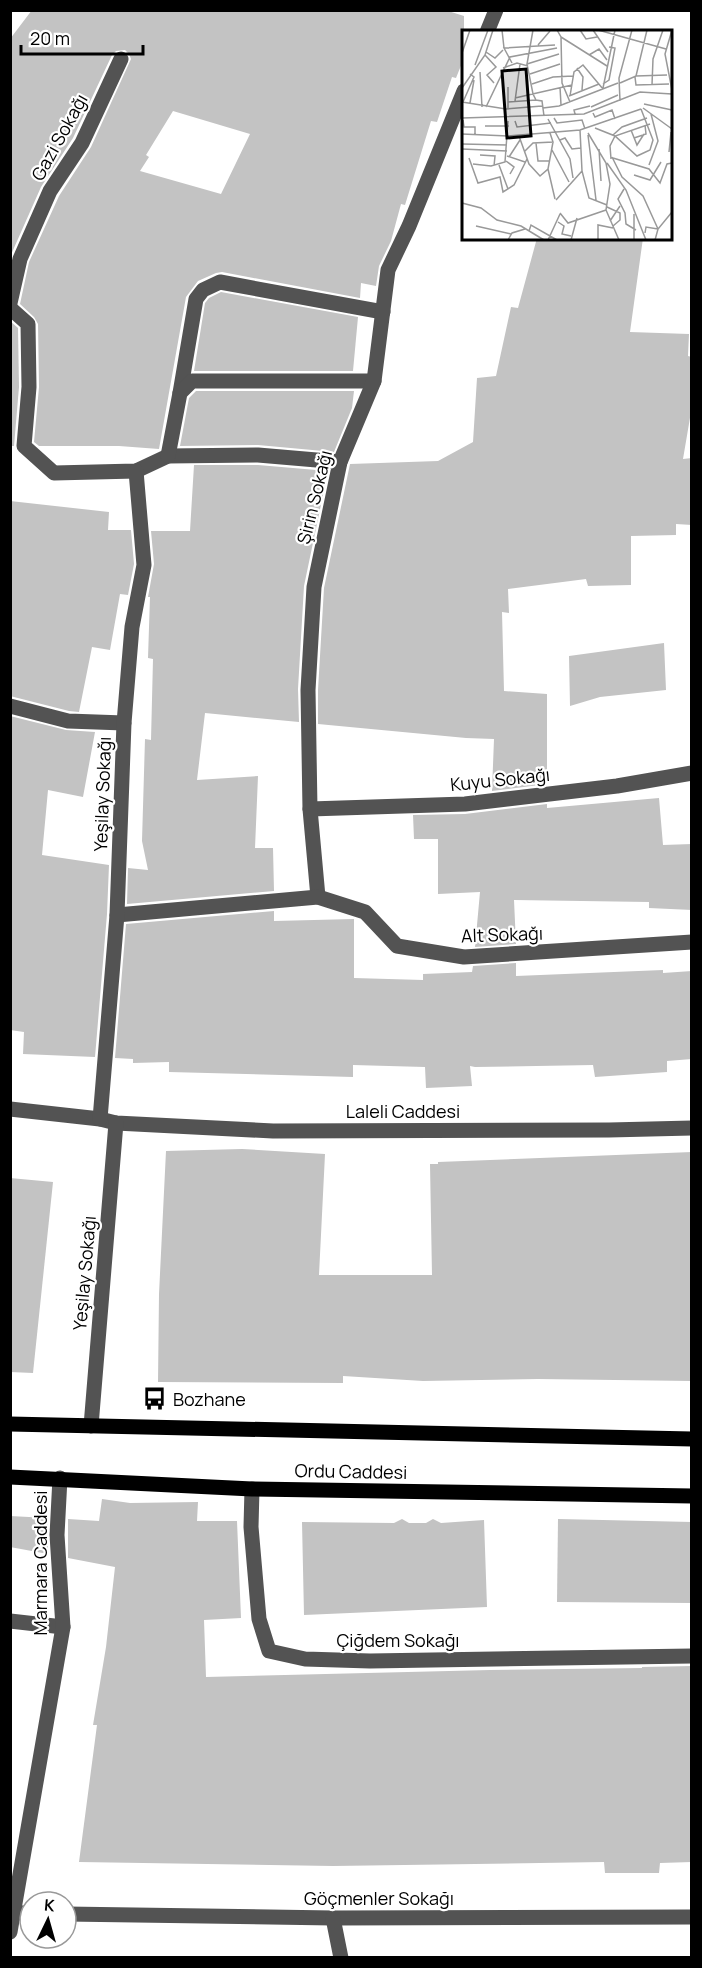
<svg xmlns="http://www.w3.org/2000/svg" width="702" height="1968" viewBox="0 0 702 1968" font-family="Manrope,sans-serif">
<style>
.building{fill:#c3c3c3;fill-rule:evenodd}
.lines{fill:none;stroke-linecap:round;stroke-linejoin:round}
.minor{stroke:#535353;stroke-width:15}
.major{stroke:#000;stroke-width:15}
.labels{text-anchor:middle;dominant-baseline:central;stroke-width:4.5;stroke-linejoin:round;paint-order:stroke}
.street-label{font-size:18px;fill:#000;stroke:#fff}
.poi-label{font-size:18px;fill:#000;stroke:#fff;text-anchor:start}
.inset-road{fill:none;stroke:#999;stroke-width:1.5}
.view{fill:#000;fill-opacity:0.15;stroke:#000;stroke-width:3}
.inset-edge{fill:none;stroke:#000;stroke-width:3}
</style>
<rect width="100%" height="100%" fill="#fff"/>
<!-- building -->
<g class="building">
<path d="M32,10H445L464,16V58L456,78L452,77L437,122L431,121L405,205L401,204L391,241L379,266L376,286L361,283L360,298L222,272L216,273L198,281L186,297L159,449L119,446H39L34,442L39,387L38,324L34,317L20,304L29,262L59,196L91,147L131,59L129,54L125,50L116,51L112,55L73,138L41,187L10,257V39ZM173,111L250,134L221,194L140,171L149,157L146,155Z"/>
<path d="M537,238H643L630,332L689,334L688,356L692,357V406L683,459L692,458V525L676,524V535L631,536V585L588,586L586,579L508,589L509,613L502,612L504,691L547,694V784L492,791L494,739L466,738L318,724V690L324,588L350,464L438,461L473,442L477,378L496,376L511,307L518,308Z"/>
<path d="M221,292L358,317L353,371H194L205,303L209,298Z"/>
<path d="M10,321L18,328L19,387L14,446H10Z"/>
<path d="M196,391H354L352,408L334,452L258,445L180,446L189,398Z"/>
<path d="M194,465H258L328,471L304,586L298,689L299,722L205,713L197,780L258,776L255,848H273L274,891L127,904L128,868L148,870L142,841L145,739L151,740L153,659L148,658L150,597H148L154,564L151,531H190Z"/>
<path d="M10,501L109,512L108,530H131L134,564L128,595L120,594L110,650L92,647L79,712L69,711L10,696Z"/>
<path d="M664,643L666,690L600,697L570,706L569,656Z"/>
<path d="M10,716L66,730L95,732L83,797L48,790L42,855L109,865L107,914L95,1057L23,1054L24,1032L10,1030Z"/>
<path d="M659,798L663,845L692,844V910L649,908V902L514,900L516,944L475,947L480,892L438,894V839H414L413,815L465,814L547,804V808Z"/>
<path d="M274,911V921L354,919V978L423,980V974L472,972L473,966L516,963V976L663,970V973L692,971V1059L667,1061V1072L595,1077L593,1065L475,1067L470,1066L472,1086L426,1088L425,1067L353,1065V1077L169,1072V1062L133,1063V1059L115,1058L126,924Z"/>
<path d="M242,1149L325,1154L319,1275H432L430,1164H438V1162L692,1152V1381L538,1379L423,1381L343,1376V1383L158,1382L159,1294L166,1151Z"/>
<path d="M10,1178L53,1182L33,1373L10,1372Z"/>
<path d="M102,1499L130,1503L198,1502L197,1521H237L241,1618L204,1620L206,1677L490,1670L642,1668V1667L692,1666V1862L660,1863L659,1873H605L604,1862L333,1866L79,1862L97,1725H93L106,1647L115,1567L68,1558V1519L99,1521Z"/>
<path d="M10,1516L48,1518V1554L10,1547Z"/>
<path d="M402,1519L409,1523H426L433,1519L441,1523L484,1520L487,1607L304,1615L302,1522L394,1523Z"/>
<path d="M558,1519L692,1522V1603L557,1602Z"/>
</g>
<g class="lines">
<!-- minor -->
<g class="minor">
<path d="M487,32L496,10"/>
<path d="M10,303L20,259L50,191L82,143L121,59"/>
<path d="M10,308L28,324L29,387L24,446L54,473L136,471L168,456L258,455L340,462"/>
<path d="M180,393L196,299L203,290L220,282L383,312"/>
<path d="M168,456L180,393L192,381H374"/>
<path d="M10,706L68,721L124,723"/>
<path d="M310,809L465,804L617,786L692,773"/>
<path d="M318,897L310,809L308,690L314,587L340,462L374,381L388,270L409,226L464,91"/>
<path d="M117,915L318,897L365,912L397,946L464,957L692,942"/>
<path d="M10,1109L100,1119L116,1123L273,1131L609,1130L692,1128"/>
<path d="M100,1119L117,915L124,723L132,627L144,565L136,471"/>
<path d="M91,1426L116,1123"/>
<path d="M252,1489L251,1527L259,1619L269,1651L305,1659L370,1661L692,1656"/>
<path d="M10,1621L63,1627"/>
<path d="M10,1913H30"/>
<path d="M66,1914L333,1918L692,1917"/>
<path d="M333,1918L341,1958"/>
<path d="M10,1932L63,1627L57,1535L60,1478"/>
</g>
<!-- major -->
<g class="major">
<path d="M10,1424L692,1439"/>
<path d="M10,1477L252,1489L692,1496"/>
</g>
</g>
<!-- icons -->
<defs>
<symbol id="bus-bare" viewBox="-9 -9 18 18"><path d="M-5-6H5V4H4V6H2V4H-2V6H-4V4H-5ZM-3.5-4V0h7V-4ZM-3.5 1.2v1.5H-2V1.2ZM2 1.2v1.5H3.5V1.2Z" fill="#000" stroke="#fff" stroke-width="2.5" paint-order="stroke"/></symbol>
</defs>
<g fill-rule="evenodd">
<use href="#bus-bare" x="138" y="1382" width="33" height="33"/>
</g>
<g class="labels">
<!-- street labels -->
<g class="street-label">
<text transform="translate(59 137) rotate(-61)">Gazi Sokağı</text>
<text transform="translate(314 497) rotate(-76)">Şirin Sokağı</text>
<text transform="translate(500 779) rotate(-6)">Kuyu Sokağı</text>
<text transform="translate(102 794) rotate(-88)">Yeşilay Sokağı</text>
<text transform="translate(502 934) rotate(-2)">Alt Sokağı</text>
<text x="403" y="1111">Laleli Caddesi</text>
<text transform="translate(84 1273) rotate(-85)">Yeşilay Sokağı</text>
<text transform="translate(351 1471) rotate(1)">Ordu Caddesi</text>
<text transform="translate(40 1563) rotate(-90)">Marmara Caddesi</text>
<text x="398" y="1640">Çiğdem Sokağı</text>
<text x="379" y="1898">Göçmenler Sokağı</text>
</g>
<!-- poi labels -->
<g class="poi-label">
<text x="173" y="1399">Bozhane</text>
</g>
</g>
<!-- overview -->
<g transform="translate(462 30)">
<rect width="210" height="210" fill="#fff"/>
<path class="inset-road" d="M40,0L42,18M71,0L65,34L71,64L74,70L80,71L82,86M95,0L99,7L100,53L108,72M118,0L124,9L135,7M131,0L146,22M136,0L204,19M210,0L203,24L210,60M99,7L145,36M76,15L88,1M24,22L33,28L41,20M0,23L8,0M23,25L34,37L25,45L32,53M127,25L137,19L145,30M50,33L42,18L93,15M65,34L97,24M13,35L26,0M41,38L55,33L66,36M115,38L121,47L120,60M18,42L20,77M68,44L98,34M174,46L185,0M173,47L174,55L207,54M158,53L174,46L205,45M70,54L91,47L111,46M141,54L147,50L153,18L147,17M190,55L191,29L201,0M46,57V79M98,57L99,75M0,58L23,25L31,0M141,58L153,0M107,66L137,54M108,66L112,42L121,35L141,59M53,68L110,55M53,71L58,34M158,71L157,48L170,0M0,72L44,79L80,76M1,72L12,47L8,44M46,72L74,70M8,73L12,50M182,74L210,80M24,77L48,27L95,18M129,77L156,65M81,78L97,76L156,53M181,78L210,99M131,83L133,87L150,80L153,89M113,84L112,80L128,76M0,88L122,84L178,62L210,64M92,88L95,93L120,90L123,99M86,89L108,129L111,148M1,90L2,97H13V105M53,91L55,97L89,93M23,96H47M133,98L153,106L175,126L188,120L191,110L179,79M118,100L120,141L127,168L145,175M169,100L175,115L182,104M126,103L144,133L148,154L144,180L157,210M0,104L46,106L118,100L179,79M126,105L134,170M151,105L160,97L185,88M57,106L67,134L78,146L86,139L91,112M172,108L184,104L183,95M98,110L103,108L110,119L119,118M74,113L76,131H87M0,114L45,115M0,119L45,121M137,119L139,151M90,120L107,152M63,121L71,113L91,112L88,103M207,122L209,102M18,125L33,126L32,136M45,126L63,132M47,127L58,110M150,127L160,147L181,166L196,199M7,128L16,153L38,147L41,162L52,155L65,129M151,128L187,139L198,153L205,134L210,133M149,129L148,116L153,106L188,94M44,131L52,137L48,144M145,133L164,160L184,210M11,134L29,136L43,132L46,91M37,135L46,159M187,135L196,111L189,84M86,139L93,169M172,145L188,150L199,132M162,159L156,169L163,183L164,194L174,200M94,170L120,141M0,173L19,178L35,190L59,196L82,210M145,177L158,183V190L151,196M98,183L106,193L144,180M172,184V210M148,191L158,176M96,192L102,196L100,204L109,206M14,196L49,204M67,201L69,195L95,210M183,203L184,197L196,199M46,210L50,203L63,199M86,210L98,184M109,210L115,188M136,210V195L151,198M193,210L196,199L210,182"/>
<path class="view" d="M64,39L69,106L45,108L40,41Z"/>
<rect width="210" height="210" class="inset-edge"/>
</g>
<!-- border -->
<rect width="702" height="1968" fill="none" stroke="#000000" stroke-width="24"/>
<!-- north arrow -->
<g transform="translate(48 1920) rotate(5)"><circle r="28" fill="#ffffff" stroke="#999999" stroke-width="1.5"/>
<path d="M0-4.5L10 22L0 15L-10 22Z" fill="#000000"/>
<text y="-9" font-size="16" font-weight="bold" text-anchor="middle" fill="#000000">K</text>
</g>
<!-- scale -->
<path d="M21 45v9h122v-9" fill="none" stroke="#000000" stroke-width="3"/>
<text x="30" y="45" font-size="18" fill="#000000" stroke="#ffffff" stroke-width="4.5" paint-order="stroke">20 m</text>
</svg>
